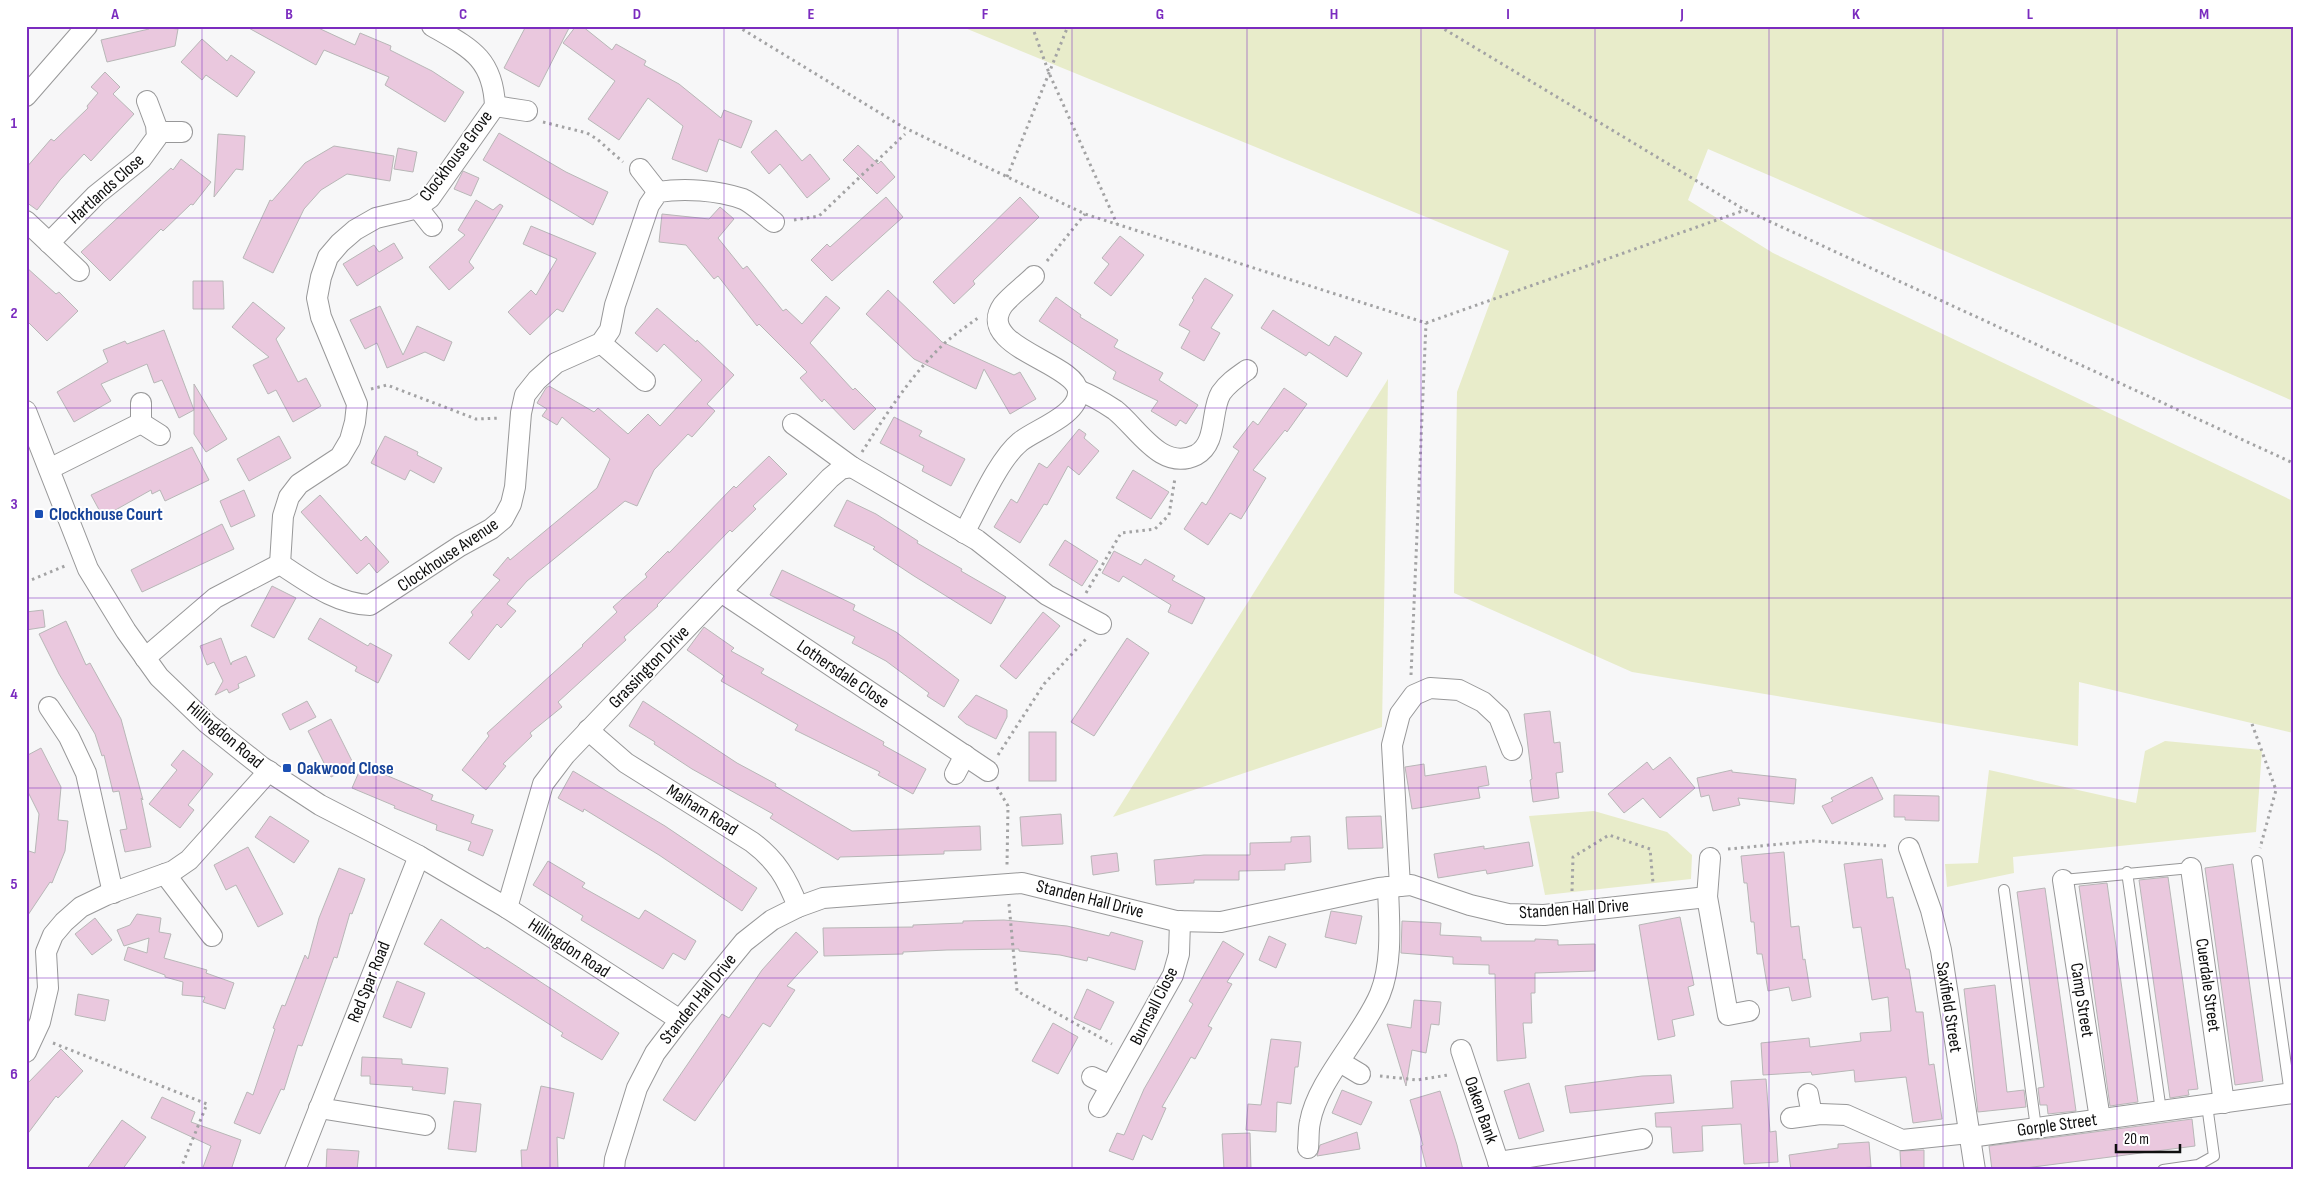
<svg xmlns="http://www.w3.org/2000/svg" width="2319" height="1196" viewBox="0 0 2319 1196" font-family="'Sofia Sans Condensed',sans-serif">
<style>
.green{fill:#e8ecca}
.building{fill:#eac8de;stroke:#b8b7b7}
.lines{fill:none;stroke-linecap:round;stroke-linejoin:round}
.lane-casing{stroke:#989899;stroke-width:12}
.street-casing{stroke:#989899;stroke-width:22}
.path{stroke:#a3a3a4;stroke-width:3;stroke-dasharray:2.5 4;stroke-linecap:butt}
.lane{stroke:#fff;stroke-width:10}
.street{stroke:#fff;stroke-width:20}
.grid{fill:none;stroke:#7b2cbf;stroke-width:1;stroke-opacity:0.55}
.transit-dot{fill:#1a4fb4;stroke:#fff;stroke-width:2}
.labels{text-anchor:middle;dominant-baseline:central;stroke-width:4;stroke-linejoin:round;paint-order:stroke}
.street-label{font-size:18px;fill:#0f0f0f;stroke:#fff}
.transit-label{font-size:18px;font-weight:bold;fill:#164399;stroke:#fff;text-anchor:start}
.neatline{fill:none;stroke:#7b2cbf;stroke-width:2}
.grid-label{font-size:16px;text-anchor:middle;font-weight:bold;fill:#7b2cbf}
</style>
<rect width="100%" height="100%" fill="#f7f7f8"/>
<!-- green -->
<g class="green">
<path d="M960,26H2293V401L1708,149L1688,200L1773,253L2293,501V733L2079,682L2078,746L1632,672L1454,593L1457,392L1509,251Z"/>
<path d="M1388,379L1382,727L1113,817Z"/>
<path d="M2165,741L2262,750L2256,832L2013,857L2014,873L1947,887L1945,864L1978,863L1989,770L2136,803L2145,751Z"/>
<path d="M1594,811L1667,832L1692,855L1691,879L1545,895L1529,816Z"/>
</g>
<!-- building -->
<g class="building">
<path d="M149,26L178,29L175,46L107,62L101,40L149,29Z"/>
<path d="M245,26H314L355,45L360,33L391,46L390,50L432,71L464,92L445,122L385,85L389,77L324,50L316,65Z"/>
<path d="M526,26H570L539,87L504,68Z"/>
<path d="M576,26H582L612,50L616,44L646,61L644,65L679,84L721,118L724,110L752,121L741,148L719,139L707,172L672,159L683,126L648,98L619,140L588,119L615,81L563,43Z"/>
<path d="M202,39L227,61L231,55L255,72L237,97L206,75L202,80L181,62Z"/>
<path d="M105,72L120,87L113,94L134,114L91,161L84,154L60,180L37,210L26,202V168L51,139L54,141L88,108L87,106L98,93L91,87Z"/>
<path d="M776,130L802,161L810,154L830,179L807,198L780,164L769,174L751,152Z"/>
<path d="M499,133L566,172L608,192L593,225L483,160Z"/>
<path d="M218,134L245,136L243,170L236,169L214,197Z"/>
<path d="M858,145L878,164L881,161L895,177L877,194L843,160Z"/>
<path d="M334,146L394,156L390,181L347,174L321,190L304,209L273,273L243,258L270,200L272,201L305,163Z"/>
<path d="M398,148L417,152L413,172L394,169Z"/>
<path d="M181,159L211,182L193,205L191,204L163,231L161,229L110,281L81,252L171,168L173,170Z"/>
<path d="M463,171L479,178L471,196L454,189Z"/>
<path d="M886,197L903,217L832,281L811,260L827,244L830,247Z"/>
<path d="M1020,197L1039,217L973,281L975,284L954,304L933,282Z"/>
<path d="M476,200L493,210L500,204L503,206L469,262L474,268L449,290L429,267L465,235L458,230Z"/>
<path d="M720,207L734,219L718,238L743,269L747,266L783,311L786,309L802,324L826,296L840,308L810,343L853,390L855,388L876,409L854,430L824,399L822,402L800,378L807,372L759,324L757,326L718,276L714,279L686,245L659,242L662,214L709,219Z"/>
<path d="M531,226L596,253L563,312L557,309L530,335L508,312L531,290L536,295L557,259L523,244Z"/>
<path d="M1120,236L1144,255L1111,296L1094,283L1109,264L1102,258Z"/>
<path d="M394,243L403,258L357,286L343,264L374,245L379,252Z"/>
<path d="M26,267L56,294L59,292L78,311L47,341L26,320Z"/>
<path d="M1205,278L1233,295L1211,328L1220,333L1204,361L1181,348L1190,331L1179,325L1194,300L1192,298Z"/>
<path d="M193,281H223L224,309H193Z"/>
<path d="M888,290L942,342L1014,375L1020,372L1036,399L1010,414L984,369L976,389L914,359L866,314Z"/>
<path d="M1056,297L1081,315L1080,317L1118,340L1114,347L1163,373L1159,380L1198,405L1186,424L1180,420L1176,426L1151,411L1158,401L1113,379L1116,372L1039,321Z"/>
<path d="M253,302L285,328L276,339L298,382L306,378L321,406L293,422L276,390L268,394L253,365L269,357L232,327Z"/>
<path d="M380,306L403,355L417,326L452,342L444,361L425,352L387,368L377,343L365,349L350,320Z"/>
<path d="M657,308L696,342L697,340L734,375L707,404L715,411L692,437L688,434L654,470L637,506L625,501L527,581L507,604L516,611L501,628L497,624L469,660L449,643L473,615L471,612L500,580L493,575L508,557L510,560L597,488L610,459L562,417L557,425L542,416L547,409L537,403L546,388L549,386L594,412L598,408L628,434L648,414L660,426L702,380L664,344L657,352L635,333Z"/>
<path d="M1273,310L1329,346L1335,336L1362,353L1347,377L1309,352L1306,356L1261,328Z"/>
<path d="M164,330L194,410V384L227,439L206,452L194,434V410L179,418L162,380L154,383L147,364L101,384L111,401L74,422L57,392L108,362L103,350L125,341L127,344Z"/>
<path d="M1284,388L1307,404L1287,432L1285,430L1253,470L1266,478L1241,519L1230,513L1208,545L1184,529L1202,502L1206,505L1239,451L1233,447L1253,421L1258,425Z"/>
<path d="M894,417L922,431L919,436L965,459L951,486L922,471L924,466L880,443Z"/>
<path d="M1079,429L1086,434L1084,438L1099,451L1079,475L1068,466L1047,505L1044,504L1020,543L994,527L1011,499L1017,503L1039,463L1047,468Z"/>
<path d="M279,436L291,458L249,481L237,459Z"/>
<path d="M385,436L418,452L417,455L442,468L434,483L410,470L405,480L371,463Z"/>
<path d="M192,447L209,480L165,501L160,490L152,494L151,490L103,517L91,495Z"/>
<path d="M769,456L787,474L753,506L756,509L732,532L730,530L657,605L658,606L624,637L626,640L558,702L562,707L530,733L532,736L503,764L506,766L486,790L462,770L489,736L487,733L583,646L582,645L617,612L613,607L647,577L645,574L668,551L669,553L734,486L736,488Z"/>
<path d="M1133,470L1169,492L1151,519L1116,498Z"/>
<path d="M244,490L255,516L231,527L220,501Z"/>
<path d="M320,495L361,541L366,536L389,562L377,573L369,563L357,574L301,512Z"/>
<path d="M847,500L876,514L918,541L917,543L962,569L961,571L1006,597L991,624L914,576L873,549L875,547L834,526Z"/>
<path d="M222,524L234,549L142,592L131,570Z"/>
<path d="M1065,540L1098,561L1082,586L1049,565Z"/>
<path d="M1114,551L1141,565L1145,559L1175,576L1172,580L1205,598L1192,624L1168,612L1171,605L1123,576L1119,582L1102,573Z"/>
<path d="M782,570L855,605L853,610L896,632L959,680L944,707L927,696L929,693L886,661L852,643L855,637L770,595Z"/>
<path d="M272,586L296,598L274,638L251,626Z"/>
<path d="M43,610L45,627L26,630V612Z"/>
<path d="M1043,612L1060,626L1016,679L1000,666Z"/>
<path d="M320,618L368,646L370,643L392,655L378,683L355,671L357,667L308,639Z"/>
<path d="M66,621L86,665L90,663L121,719L143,800L141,798L151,847L125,852L120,830L127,829L119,791L113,792L104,755L102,756L95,734L59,674L39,634Z"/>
<path d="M704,627L734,648L731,651L764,669L761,673L884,742L883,745L926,769L913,794L878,775L880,772L795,730L798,725L721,681L724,676L687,650Z"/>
<path d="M221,638L231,665L232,662L246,656L255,676L238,684L239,688L229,693L227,689L215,695L223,681L214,662L207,665L200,646Z"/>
<path d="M1127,638L1149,653L1094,736L1071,722Z"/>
<path d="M976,695L1007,710V717L996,739L966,724L958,717Z"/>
<path d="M307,701L316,717L290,730L282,714Z"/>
<path d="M643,701L737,763L776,784L775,786L852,831L980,826L981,850L944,851V854L840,857L838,860L770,818L773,814L692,769L654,744L655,742L629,726Z"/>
<path d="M1550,711L1554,743L1560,742L1563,772L1556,773L1559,798L1533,802L1530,780L1532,779L1524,714Z"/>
<path d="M331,719L354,765L331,777L308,731Z"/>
<rect x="1029" y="732" width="27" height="49"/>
<path d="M41,748L61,787L58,820L68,821L65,851L52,883L50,882L26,918V850L35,853L39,814L26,788V756Z"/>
<path d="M183,750L213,774L188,805L194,810L180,828L149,804L177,770L171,765Z"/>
<path d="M1670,757L1695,788L1660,818L1643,798L1624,813L1608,794L1647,762L1653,770Z"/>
<path d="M1424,764L1425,776L1486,766L1489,785L1478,787L1480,798L1412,809L1405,767Z"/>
<path d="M362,765L433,795L431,800L474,815L471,823L493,830L483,856L468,850L471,842L436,830L437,825L394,808L395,806L352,788Z"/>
<path d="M1732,770V772L1796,779L1794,804L1738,798L1740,805L1713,811L1709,795L1701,797L1697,778Z"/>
<path d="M573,771L665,826L757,888L742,911L659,855L584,809L583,812L558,798Z"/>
<path d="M1872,777L1883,799L1832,824L1822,806L1833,801L1831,798Z"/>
<path d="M1894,795L1939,796V821L1905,820V817H1894Z"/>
<path d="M1061,814L1063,844L1022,846L1020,817Z"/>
<path d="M270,816L309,841L294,863L255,837Z"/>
<path d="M1381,816L1383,848L1348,849L1346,817Z"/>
<path d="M1310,836L1311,862L1285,864V870L1239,871V880H1194V883L1156,885L1154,860L1204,855H1250V843L1291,842V837Z"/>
<path d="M1529,842L1533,866L1487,874L1486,870L1438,878L1434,854L1484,846V849Z"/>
<path d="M248,847L283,914L258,927L236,885L226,890L214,865Z"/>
<path d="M1784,852L1791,927L1799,926L1803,960L1805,959L1811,997L1792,1001L1789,987L1768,991L1762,954H1757L1754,922H1751L1747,883H1744L1741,856Z"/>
<path d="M1117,853L1119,871L1093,875L1091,856Z"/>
<path d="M1882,859L1887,898L1893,897L1906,969H1909L1916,1012H1923L1929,1065L1934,1064L1942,1119L1913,1123L1906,1077L1855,1082L1854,1070L1812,1075L1811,1072L1763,1075L1761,1043L1809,1038L1810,1047L1861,1041L1860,1033L1891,1031L1888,997L1872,1000L1861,927L1853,928L1844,864Z"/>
<path d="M548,861L585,883L582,887L639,919L645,910L696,941L685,960L673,953L663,969L581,920L583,916L533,885Z"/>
<path d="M2233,864L2263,1081L2235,1085L2205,868Z"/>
<path d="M339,868L365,879L352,914L350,913L337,958L334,957L302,1046L298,1045L284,1090L281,1089L260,1134L234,1123L247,1092L253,1095L275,1029L273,1028L282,1005L285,1006L305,955L308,959L319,918Z"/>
<path d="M2168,877L2198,1089L2188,1090L2189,1095L2170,1098L2139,880Z"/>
<path d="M2107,883L2138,1102L2110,1106L2079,886Z"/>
<path d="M2045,888L2076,1111L2048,1114L2047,1105H2040L2038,1088L2044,1087L2017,892Z"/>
<path d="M1331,911L1362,916L1356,944L1325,937Z"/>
<path d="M137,914L161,918L159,932L171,934L164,958L207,970L206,973L234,983L225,1009L203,1002L205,997L182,995L183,982L165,977V975L124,960L128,947L147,953L149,938L124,946L117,930L130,925Z"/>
<path d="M1680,917L1694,985L1688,987L1694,1015L1672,1020L1675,1036L1658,1040L1639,925Z"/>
<path d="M95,918L112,940L92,955L75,934Z"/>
<path d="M441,919L485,949L487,947L619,1033L602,1060L561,1036L563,1033L424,944Z"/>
<path d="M1004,920L1067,926L1109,936L1111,932L1143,941L1135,970L1088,957L1087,961L1060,955L1019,951V949L947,950L903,952V954L824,956L823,928L913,927V925L963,923V921Z"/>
<path d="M1402,921L1441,923L1440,935L1481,937V941H1535V939L1558,940V945L1595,944V971L1535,973V993H1531L1532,1023H1523L1526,1058L1497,1061L1495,974H1489V965L1453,964V957L1401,953Z"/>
<path d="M796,932L818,952L787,986L795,990L770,1027L763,1023L695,1121L663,1100L722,1014L729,1018L762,970Z"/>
<path d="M1269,936L1286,944L1276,968L1259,960Z"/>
<path d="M1223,941L1244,954L1227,982L1232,984L1208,1026L1212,1028L1195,1059L1191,1057L1162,1107L1166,1108L1152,1140L1143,1135L1133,1160L1109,1151L1117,1133L1124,1135L1144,1089L1193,1004L1189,1001Z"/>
<path d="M397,981L425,993L411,1028L383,1017Z"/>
<path d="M1995,985L2007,1092L2024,1090L2026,1107L1978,1112L1964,989Z"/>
<path d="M1087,989L1114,1002L1100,1030L1074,1018Z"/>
<path d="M78,994L109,1000L105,1021L75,1015Z"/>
<path d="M1414,1000L1441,1002L1439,1025L1431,1024L1426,1053L1412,1050L1406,1086L1387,1024L1411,1028Z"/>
<path d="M1053,1023L1078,1037L1058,1074L1032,1061Z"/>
<path d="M1271,1039L1301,1042L1298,1067H1295L1291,1104L1277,1102L1276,1132L1246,1130L1248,1104L1261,1105Z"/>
<path d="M61,1049L83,1071L58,1098L56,1096L26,1136V1085Z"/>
<path d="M362,1057L402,1059V1064L448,1068L445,1094L412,1090L413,1087L370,1084V1076H361Z"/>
<path d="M1671,1075L1674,1103L1570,1113L1565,1086L1642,1076Z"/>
<path d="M1766,1079L1770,1132L1776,1131L1778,1162L1744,1164L1741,1124L1702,1126L1703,1151L1673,1153L1671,1127H1656L1655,1113L1733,1108L1731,1081Z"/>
<path d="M1529,1083L1544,1131L1519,1139L1504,1091Z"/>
<path d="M541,1086L574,1093L564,1139L557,1137L558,1170H522L521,1150H527Z"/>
<path d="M1342,1090L1372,1102L1361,1125L1332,1113Z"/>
<path d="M1440,1091L1457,1145L1463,1170H1427L1421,1146L1423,1145L1410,1100Z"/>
<path d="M162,1097L195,1112L191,1122L241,1140L231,1170H202L211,1146L151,1118Z"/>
<path d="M454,1101L481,1104L476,1152L448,1149Z"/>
<path d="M2192,1119L2195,1146L2010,1170H1992L1989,1146Z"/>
<path d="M122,1120L146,1137L122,1170H86Z"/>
<path d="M1357,1132L1360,1149L1317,1156L1320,1145Z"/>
<path d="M1250,1133L1251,1170H1224L1222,1134Z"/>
<path d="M1869,1142L1871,1167L1837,1170H1791L1789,1155L1838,1148V1144Z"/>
<path d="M327,1149L359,1151L357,1170H326Z"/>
<path d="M1924,1150V1170H1901L1900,1151Z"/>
</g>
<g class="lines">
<defs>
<g id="lane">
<path d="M2257,861L2290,1094"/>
<path d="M2127,872L2161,1111"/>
<path d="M2063,880L2191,868"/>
<path d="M2004,890L2036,1128"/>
<path d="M2163,1170L2198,1165L2214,1156L2207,1105"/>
</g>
<g id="street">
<path d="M26,96L87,26"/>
<path d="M495,106L527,111"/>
<path d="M157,132H182"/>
<path d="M640,169L658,192"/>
<path d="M417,207L432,226"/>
<path d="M26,221L79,271"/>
<path d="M49,243L96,195L141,159L157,137L156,125L147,101"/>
<path d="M601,343L645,381"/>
<path d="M1078,390C1091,395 1103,402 1115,410C1138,428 1161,472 1196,455C1218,443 1210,411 1221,393C1228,383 1237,377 1247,370"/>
<path d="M141,403V423"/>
<path d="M26,411L88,569L126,631L159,677L208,724L262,767L320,805L419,856L507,908L680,1020"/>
<path d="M793,424L852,467L977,540L1047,595L1101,624"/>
<path d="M49,469L141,423L160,435"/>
<path d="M964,533C978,508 998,460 1020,442C1034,430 1080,415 1078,391C1075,362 974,347 1003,305C1011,295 1024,286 1034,276"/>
<path d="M280,564L283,516L289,497L299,484L340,457L350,440L355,422L357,404L321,317L317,298L321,277L328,257L340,243L355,230L376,218L414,209L430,198L495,106C493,58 470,48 432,26"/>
<path d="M721,592L988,771"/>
<path d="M145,658L215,598L280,564C308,582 336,604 370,605L460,546L491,529L503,519L511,504L515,487L521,413L525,395L537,380L556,363L601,343L610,330L615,305L649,205L658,192C684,188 717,190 743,199C754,204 764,215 774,222"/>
<path d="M49,707L69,737L86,773L113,893"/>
<path d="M588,730L626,763L752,842C776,860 787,878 798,907"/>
<path d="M955,774L965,755"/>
<path d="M1909,848L1931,910L1941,950L1975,1170"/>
<path d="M1710,858L1707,897L1728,1015L1749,1011"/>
<path d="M2191,868L2224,1103"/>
<path d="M165,874L212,936"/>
<path d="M2063,880L2100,1119"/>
<path d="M1400,886L1392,745L1400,714L1414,695L1430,688L1459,690L1483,702L1499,717L1512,750"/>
<path d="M507,908L543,784L565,755L830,478L841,469L852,467"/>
<path d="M1461,1050L1501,1170"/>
<path d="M26,1052L40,1022L48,988L46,952L53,935L64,922L81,907L106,895L173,871L189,860L269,771"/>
<path d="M1340,1062L1360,1074"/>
<path d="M1092,1077L1111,1086"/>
<path d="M1808,1094L1812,1115"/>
<path d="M1099,1107L1173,975L1179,954L1180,921"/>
<path d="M319,1108L425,1125"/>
<path d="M1791,1118L1820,1114L1846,1115L1902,1140L1969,1133"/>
<path d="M1970,1137L2293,1093"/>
<path d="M1308,1148C1309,1140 1308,1130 1310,1122C1317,1081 1363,1035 1380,994C1393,962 1389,921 1388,887"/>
<path d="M1498,1162L1642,1139"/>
<path d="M295,1170L419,856"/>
<path d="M614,1170L615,1159L637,1088L655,1053L680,1020L744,942L772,920L798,907L823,898L1022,883L1176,921L1221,922L1379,888L1411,885L1470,905L1508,914L1544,915L1707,897"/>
</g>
</defs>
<!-- lane casing -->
<use href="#lane" class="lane-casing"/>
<!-- street casing -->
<use href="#street" class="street-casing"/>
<!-- path -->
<g class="path">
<path d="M737,26L903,127L1085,214L1426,323L1745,210"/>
<path d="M1032,26L1049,73L1117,224"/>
<path d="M1439,26L1745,210L2293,463"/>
<path d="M543,122L587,133L597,139L623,162"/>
<path d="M1007,177L1068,26"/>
<path d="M794,220L819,216L905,134"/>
<path d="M1047,261L1085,214"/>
<path d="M371,389L387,385L476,419L500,418"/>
<path d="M862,452C887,413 913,372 947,341C957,333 968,325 978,318"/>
<path d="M26,582L65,566"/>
<path d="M1086,593L1121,533L1155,529L1169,515L1175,478"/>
<path d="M1411,675L1426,323"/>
<path d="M2252,724L2276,790L2260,848"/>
<path d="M998,755L1044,684L1086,639"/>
<path d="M997,787L1008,806L1007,865"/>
<path d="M1728,849L1813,841L1889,846"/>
<path d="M1572,891L1573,857L1609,835L1650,849L1653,883"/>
<path d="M1009,904L1017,991L1112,1044"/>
<path d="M53,1043L207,1104L181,1168L177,1170"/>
<path d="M1380,1076L1417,1080L1448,1075"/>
</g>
<!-- lane -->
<use href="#lane" class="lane"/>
<!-- street -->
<use href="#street" class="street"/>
</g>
<!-- grid -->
<path class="grid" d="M202,26V1170M376,26V1170M550,26V1170M724,26V1170M898,26V1170M1072,26V1170M1247,26V1170M1421,26V1170M1595,26V1170M1769,26V1170M1943,26V1170M2117,26V1170M26,218H2293M26,408H2293M26,598H2293M26,788H2293M26,978H2293"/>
<!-- markers -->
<g class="transit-dot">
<rect x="34" y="509" width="10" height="10" rx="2.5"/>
<rect x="282" y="763" width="10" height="10" rx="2.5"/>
</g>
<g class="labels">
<!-- street labels -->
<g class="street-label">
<text transform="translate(456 156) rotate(-53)">Clockhouse Grove</text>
<text transform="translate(106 189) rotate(-42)">Hartlands Close</text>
<text transform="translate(448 555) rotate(-34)">Clockhouse Avenue</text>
<text transform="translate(649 667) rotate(-46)">Grassington Drive</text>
<text transform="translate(843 674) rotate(34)">Lothersdale Close</text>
<text transform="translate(225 735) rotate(40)">Hillingdon Road</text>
<text transform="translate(702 810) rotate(32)">Malham Road</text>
<text transform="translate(1090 899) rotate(14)">Standen Hall Drive</text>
<text transform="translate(1574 909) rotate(-4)">Standen Hall Drive</text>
<text transform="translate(569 948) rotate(33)">Hillingdon Road</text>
<text transform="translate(369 982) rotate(-68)">Red Spar Road</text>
<text transform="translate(2208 985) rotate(82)">Cuerdale Street</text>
<text transform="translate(698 999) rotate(-51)">Standen Hall Drive</text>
<text transform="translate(2082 1000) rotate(81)">Camp Street</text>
<text transform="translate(1154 1006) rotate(-63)">Burnsall Close</text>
<text transform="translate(1949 1007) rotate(81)">Saxifield Street</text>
<text transform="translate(1481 1110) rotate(71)">Oaken Bank</text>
<text transform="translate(2057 1125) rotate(-8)">Gorple Street</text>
</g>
<!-- transit labels -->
<g class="transit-label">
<text x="49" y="514">Clockhouse Court</text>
<text x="297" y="768">Oakwood Close</text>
</g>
</g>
<!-- border -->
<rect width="2319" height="1196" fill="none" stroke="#ffffff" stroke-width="55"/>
<!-- scale -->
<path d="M2116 1144v8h64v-8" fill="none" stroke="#0f0f0f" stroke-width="2.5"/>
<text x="2124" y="1144" font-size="15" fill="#0f0f0f" stroke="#ffffff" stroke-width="4" paint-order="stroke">20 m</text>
<rect x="28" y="28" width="2264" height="1140" class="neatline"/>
<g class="grid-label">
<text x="115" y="19">A</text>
<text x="289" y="19">B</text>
<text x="463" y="19">C</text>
<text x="637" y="19">D</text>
<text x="811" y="19">E</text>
<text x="985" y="19">F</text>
<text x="1160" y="19">G</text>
<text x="1334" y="19">H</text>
<text x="1508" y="19">I</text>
<text x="1682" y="19">J</text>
<text x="1856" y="19">K</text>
<text x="2030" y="19">L</text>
<text x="2204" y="19">M</text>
<text x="14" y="128">1</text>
<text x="14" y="318">2</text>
<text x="14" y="509">3</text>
<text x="14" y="699">4</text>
<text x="14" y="889">5</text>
<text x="14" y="1079">6</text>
</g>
</svg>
